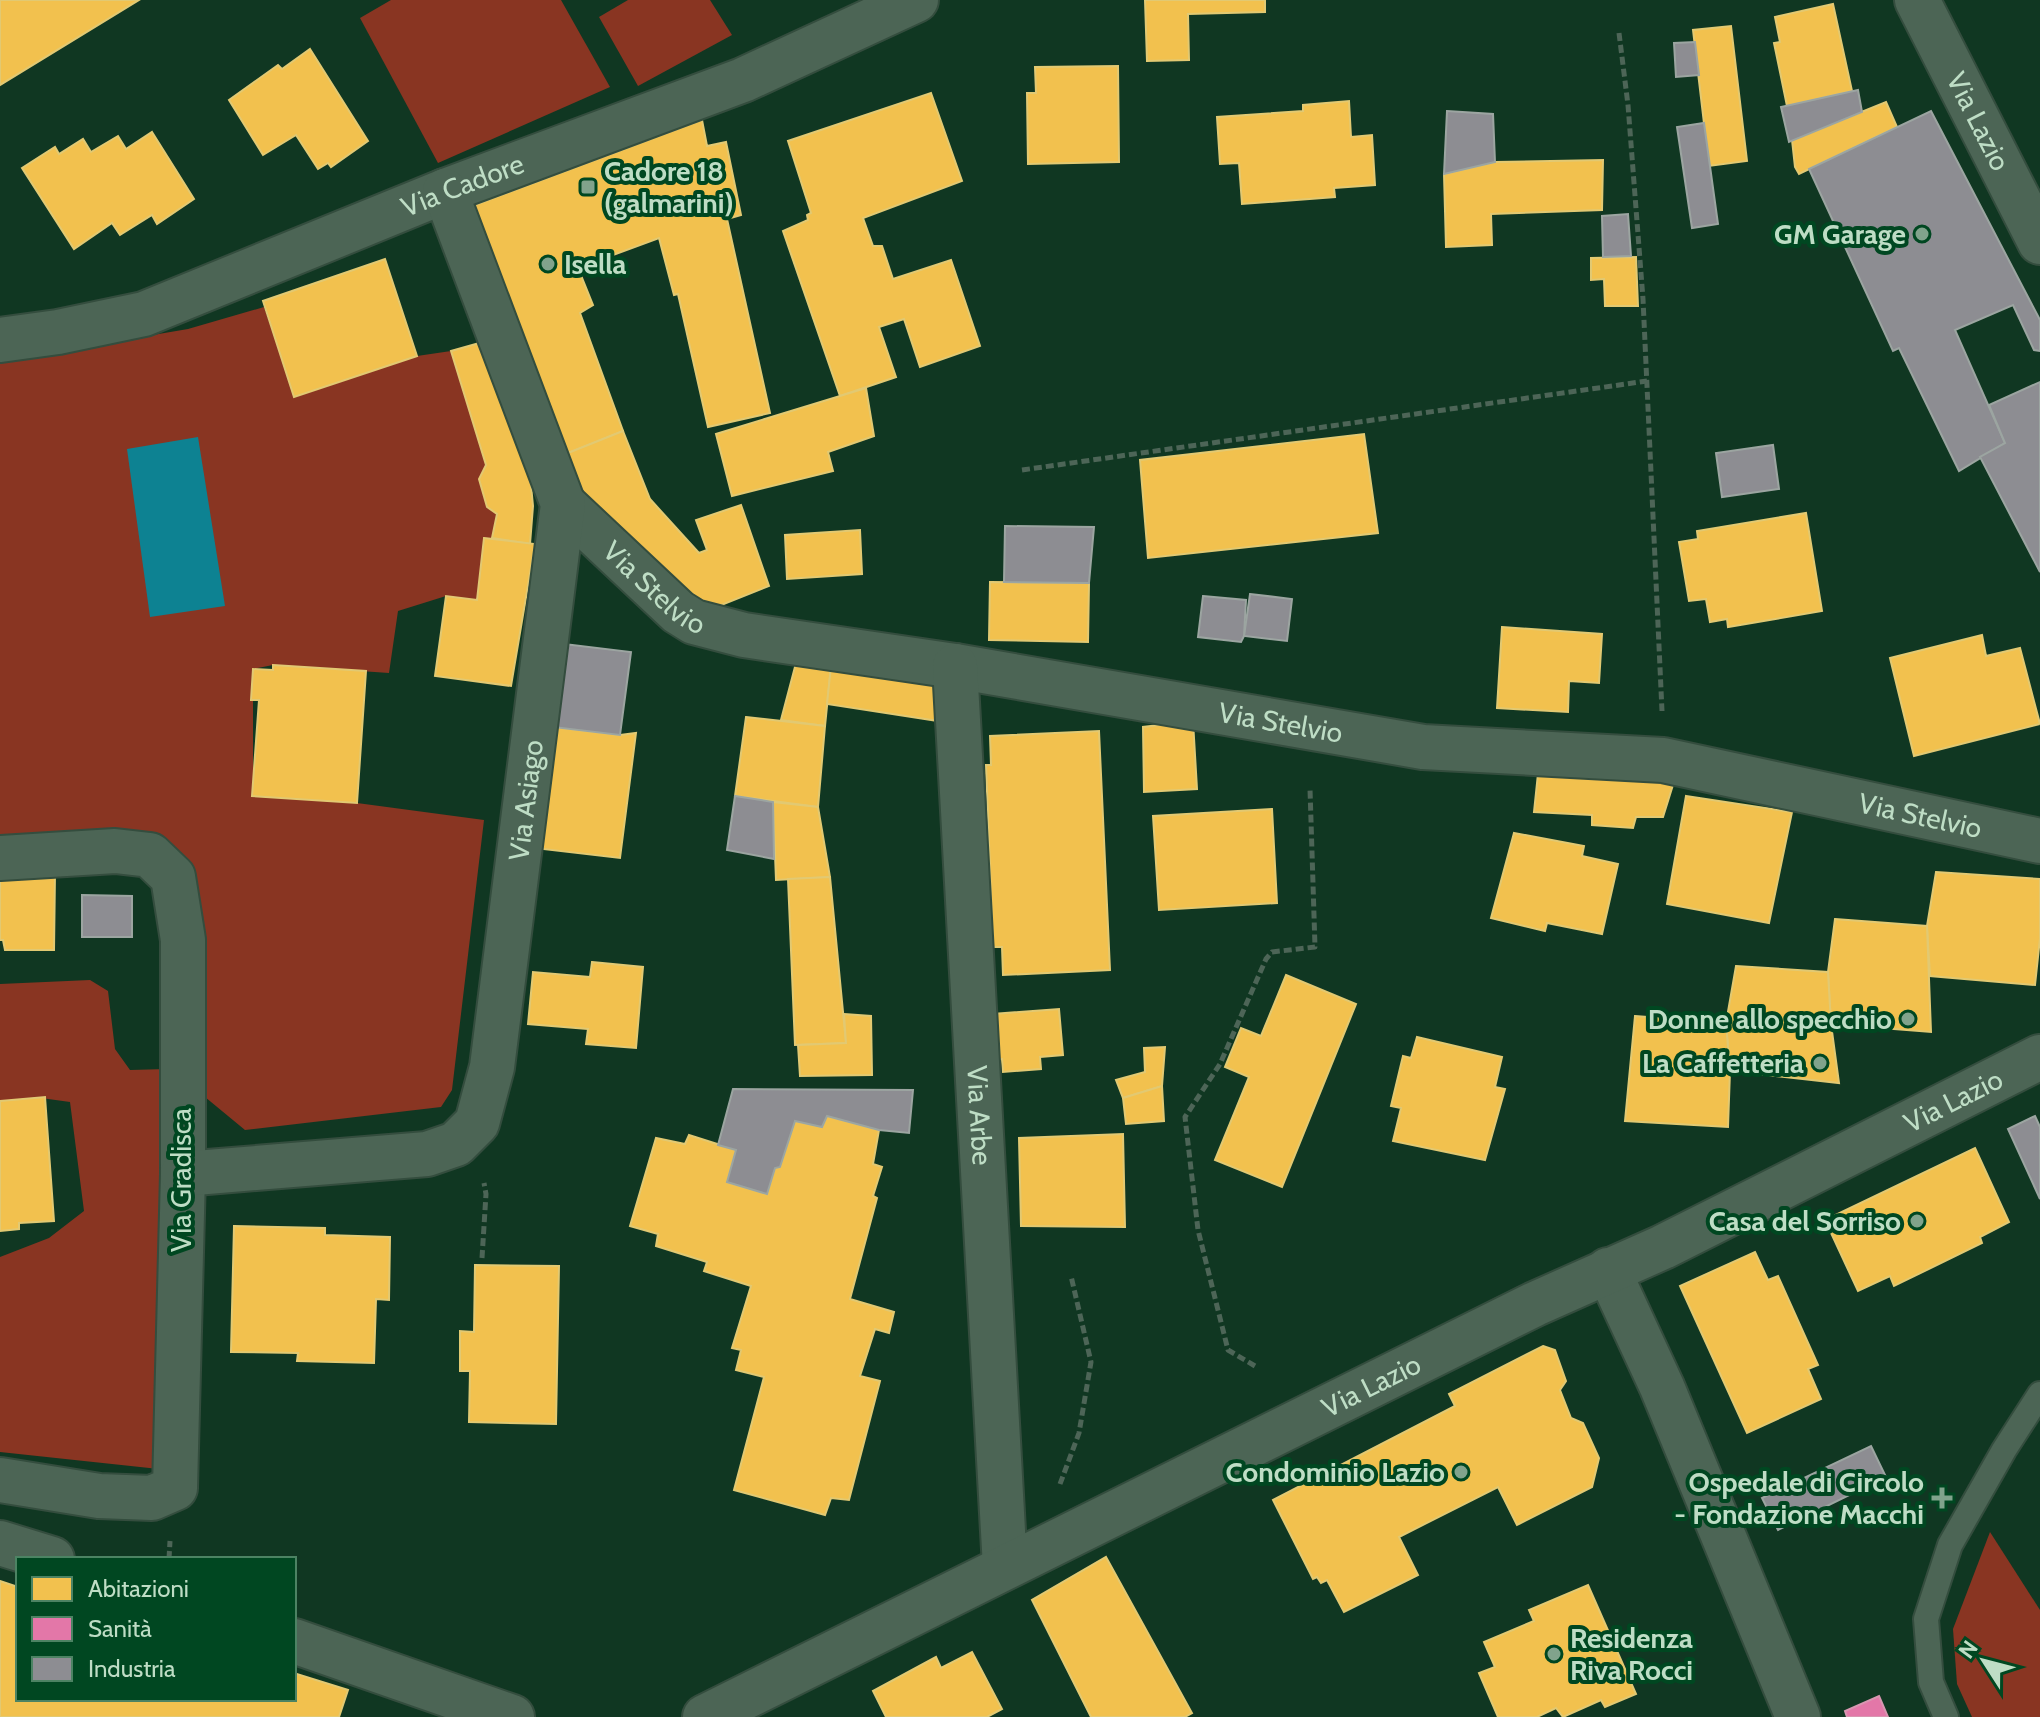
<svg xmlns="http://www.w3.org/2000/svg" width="2040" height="1717" viewBox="0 0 2040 1717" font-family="Cabin,sans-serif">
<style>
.green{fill:#893522}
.water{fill:#0d8292}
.homes{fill:#f2c14e;stroke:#e2c972;stroke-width:2}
.health{fill:#e377a8;stroke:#d896b1;stroke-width:2}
.industry{fill:#8d8d92;stroke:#9ca5a1;stroke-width:2}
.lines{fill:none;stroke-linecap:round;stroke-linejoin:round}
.lane-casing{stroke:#344d3e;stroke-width:28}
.street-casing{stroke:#344d3e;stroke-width:48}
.path{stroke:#4d6557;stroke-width:5;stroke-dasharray:8 4;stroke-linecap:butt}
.lane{stroke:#4c6555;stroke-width:24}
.street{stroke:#4c6555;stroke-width:44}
.poi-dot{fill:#81a38c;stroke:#004721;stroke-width:3}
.labels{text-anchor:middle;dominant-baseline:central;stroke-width:8;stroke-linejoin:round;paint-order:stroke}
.street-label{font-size:28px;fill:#beddc5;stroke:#004721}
.poi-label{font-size:28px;font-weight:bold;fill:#beddc5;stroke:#004721;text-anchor:end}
</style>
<rect width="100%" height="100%" fill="#103722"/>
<!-- green -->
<g class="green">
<path d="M391,0H561L610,87L438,163L360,18Z"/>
<path d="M628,0H710L732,35L638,86L599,17Z"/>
<path d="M264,307L295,397L417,356L451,351L486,465L479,480L487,507L497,514L492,538H484L477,600L446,596L398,611L389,673L273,665L253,669V796L357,803L484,820L452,1090L441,1107L245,1130L205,1097L185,866L0,840V361L188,329Z"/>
<path d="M90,980L108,991L115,1049L130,1070L167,1069L168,1470L0,1452V1257L49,1238L84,1211L70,1102L41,1098L0,1101V984Z"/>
<path d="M1990,1532L2040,1610V1717H1972L1957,1684L1953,1629Z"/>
</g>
<!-- water -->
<path class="water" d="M198,437L225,606L150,617L127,449Z"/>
<!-- homes -->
<g class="homes">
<path d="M0,0H139L0,85Z"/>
<path d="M1145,0H1265V12L1188,14L1189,60L1147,61Z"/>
<path d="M1833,4L1852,91L1787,106L1774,43L1780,42L1775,17Z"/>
<path d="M1731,26L1747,161L1709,166L1693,30Z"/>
<path d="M310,49L368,141L331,167L328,163L318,169L296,135L263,155L229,100L278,65L282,69Z"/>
<path d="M1118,66L1119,162L1028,164L1027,93H1036L1035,67Z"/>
<path d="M931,93L962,181L863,218L873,246H882L893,279L951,260L980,346L920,367L904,319L879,327L896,377L840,396L783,231L808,220L807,215L811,213L788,141Z"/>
<path d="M1349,101L1351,137L1372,135L1375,185L1334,188L1335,197L1242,204L1239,163L1220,164L1217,117L1303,111V105Z"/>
<path d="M1886,102L1897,127L1799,174L1795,167L1792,140Z"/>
<path d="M702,120L707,146L726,142L741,215L727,219L770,413L708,427L678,294L674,295L659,238L578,268L593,305L580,313L623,431L563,455L467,208Z"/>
<path d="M152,132L194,199L157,224L152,215L120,235L112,223L74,249L22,168L55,147L59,154L83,139L91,152L118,136L126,149Z"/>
<path d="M1603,160L1602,210L1491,214L1492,245L1446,247L1444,174L1495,162Z"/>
<path d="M1636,257L1638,306H1605L1604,279L1591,280V258Z"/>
<path d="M385,259L417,356L294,397L263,301Z"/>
<path d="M490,340L528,454L533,506L530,544L492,538L497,514L487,507L479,479L486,465L451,351Z"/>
<path d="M866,388L874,436L828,452L833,471L732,496L716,434Z"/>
<path d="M623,431L650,499L699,553L707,550L696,520L741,505L769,586L701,613L597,528L563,455Z"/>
<path d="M1364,434L1378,533L1148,558L1140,460Z"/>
<path d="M1806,513L1822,611L1728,627L1727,619L1710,622L1706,599L1689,601L1679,542L1698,539L1697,531Z"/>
<path d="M860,530L862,574L787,579L785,535Z"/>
<path d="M484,538L535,544L511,686L435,676L446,596L477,600Z"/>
<path d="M990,582L1089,583L1088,642L989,640Z"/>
<path d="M1502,627L1602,634L1599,683L1569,681L1568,712L1497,708Z"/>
<path d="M1982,635L1986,656L2020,648L2040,724L1914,756L1890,658Z"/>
<path d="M796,663L831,666L825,726L781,720Z"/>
<path d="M273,665L366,671L357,803L252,796L259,700H251L253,669L273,670Z"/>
<path d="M831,666L937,675L938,721L827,704Z"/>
<path d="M746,717L825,726L818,807L735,796Z"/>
<path d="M1193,721L1197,789L1144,792L1143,727Z"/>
<path d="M553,727L620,735L636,733L620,858L534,848Z"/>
<path d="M1099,731L1110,970L1003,975L1002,947H993L986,765H991L990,736Z"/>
<path d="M1539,764L1677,772L1663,817H1636L1633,828L1592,825V815L1534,812Z"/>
<path d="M1686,796L1792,812L1769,923L1667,904Z"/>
<path d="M773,802L818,807L830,877L776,880Z"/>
<path d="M1272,809L1277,903L1159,910L1153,816Z"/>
<path d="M1514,833L1584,846L1582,856L1618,864L1602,934L1547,923L1545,931L1491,918Z"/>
<path d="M1936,872L2040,879V938L2035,985L1930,976L1927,926Z"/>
<path d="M0,873H55L54,950H5L3,940H0Z"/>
<path d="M830,877L846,1043L795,1045L788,879Z"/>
<path d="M1835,919L1927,926L1931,1032L1831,1024L1828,972Z"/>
<path d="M592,962L643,967L636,1048L586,1044L588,1029L528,1024L533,972L590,977Z"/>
<path d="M1736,966L1828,972L1831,1024L1839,1083L1730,1071L1726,1023Z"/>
<path d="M1286,975L1356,1004L1282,1187L1215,1160L1249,1077L1225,1067L1241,1028L1261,1036Z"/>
<path d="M1059,1009L1063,1055L1040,1057L1041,1069L1003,1072L1002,1059L985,1061L980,1015Z"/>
<path d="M844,1014L871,1016L872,1075L800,1076L798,1045L846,1043Z"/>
<path d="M1635,1016L1726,1023L1730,1071L1728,1127L1625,1121Z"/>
<path d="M1417,1037L1502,1057L1495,1087L1505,1089L1485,1160L1393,1141L1401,1108L1391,1106L1403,1056L1411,1058Z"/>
<path d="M1165,1047L1162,1086L1123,1098L1116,1080L1145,1072L1144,1048Z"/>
<path d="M1162,1086L1164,1121L1126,1124L1123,1098Z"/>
<path d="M45,1097L54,1221L19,1223V1229L0,1231V1101Z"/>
<path d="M827,1116L879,1130L873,1164L882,1167L873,1196L877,1198L850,1299L894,1312L889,1333L875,1329L860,1376L880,1381L849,1500L831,1498L825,1515L734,1490L764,1377L736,1370L741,1350L732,1348L751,1286L704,1271L707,1262L656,1246L658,1234L630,1226L656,1138L685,1144L689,1135L736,1150L727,1182L767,1194L775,1168L780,1167L795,1121L822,1127Z"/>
<path d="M1123,1134L1125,1227L1021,1226L1019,1138Z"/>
<path d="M1975,1148L2009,1222L1980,1237L1982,1243L1894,1286L1890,1276L1858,1291L1825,1220Z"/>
<path d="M234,1226L325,1228V1235L390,1237L389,1300L376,1299L374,1363L297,1361L298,1353L231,1352Z"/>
<path d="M1755,1252L1768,1280L1778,1276L1818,1365L1808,1369L1821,1399L1747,1433L1680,1286Z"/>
<path d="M475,1265L559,1266L556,1424L469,1422L470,1371H460V1331L474,1332Z"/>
<path d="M1543,1346L1555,1350L1566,1381L1560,1390L1571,1418L1583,1423L1599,1458L1592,1487L1517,1525L1498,1487L1399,1537L1418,1575L1344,1612L1327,1580L1321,1583L1317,1577L1313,1579L1273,1500L1455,1406L1449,1394Z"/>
<path d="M1106,1557L1192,1713L1185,1717H1091L1032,1600Z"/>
<path d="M0,1581L18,1587V1699H294V1673L348,1690L339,1717H0Z"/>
<path d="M1588,1585L1636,1694L1605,1707L1601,1700L1563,1717L1556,1708L1537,1717H1498L1479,1673L1495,1667L1484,1642L1534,1621L1529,1610Z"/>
<path d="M972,1652L1002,1709L987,1717H886L873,1691L936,1657L941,1668Z"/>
</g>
<!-- health -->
<path class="health" d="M1879,1696L1888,1717H1847L1845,1711Z"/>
<!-- industry -->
<g class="industry">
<path d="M1695,42L1699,75L1676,77L1674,43Z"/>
<path d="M1858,90L1862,112L1789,142L1781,107Z"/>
<path d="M1447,111L1493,114L1495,162L1444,174Z"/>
<path d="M1931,111L2040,320V351L2034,350L2013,305L1955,330L2005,443L1959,471L1899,348L1893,351L1809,169Z"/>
<path d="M1704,123L1718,224L1692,228L1677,127Z"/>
<path d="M1628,214L1631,256L1603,257L1602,216Z"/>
<path d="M2040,382V572L1980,457L2005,443L1989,405Z"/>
<path d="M1773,445L1779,489L1722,497L1716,453Z"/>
<path d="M1005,526L1094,527L1089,583L1004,582Z"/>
<path d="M1250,594L1292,599L1287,641L1244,636Z"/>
<path d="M1203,596L1246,600L1244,636L1241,642L1198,637Z"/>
<path d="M564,644L631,652L620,735L553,727Z"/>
<path d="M735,796L773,802L774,859L727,850Z"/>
<path d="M82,895L132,896V937H82Z"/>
<path d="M733,1089L913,1090L909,1133L879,1130L827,1116L822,1127L795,1121L780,1167L775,1168L767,1194L727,1182L736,1150L718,1145Z"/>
<path d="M2035,1116L2040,1127V1199L2008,1129Z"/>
<path d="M1871,1446L1886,1477L1778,1530L1762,1498Z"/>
</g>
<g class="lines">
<defs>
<path id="lane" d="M1946,1717L1931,1682L1926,1619L1950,1545L2004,1450L2040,1394"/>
<g id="street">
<path id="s1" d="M1917,0L2040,242"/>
<path id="s2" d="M0,340L58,332L144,314L445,191L743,80L916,0"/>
<path id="s3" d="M563,504L678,612L694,622L744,635L955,666L1423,747L1663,760L2040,841"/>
<path id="s4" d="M955,666L1005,1567"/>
<path d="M0,858L115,851L150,855L173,877L183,940V1174L175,1488L152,1498L99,1496L0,1480"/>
<path id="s5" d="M183,1174L427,1154L456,1144L477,1123L492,1067L563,504L445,191"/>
<path d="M1608,1270L1662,1387L1798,1717"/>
<path d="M0,1543L52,1559"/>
<path d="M294,1641L512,1717"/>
<path id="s6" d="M705,1717L1535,1304L1663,1247L2040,1057"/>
</g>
</defs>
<!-- lane casing -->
<use href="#lane" class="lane-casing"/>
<!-- street casing -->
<use href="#street" class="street-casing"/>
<!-- path -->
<g class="path">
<path d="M1619,33L1628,105L1643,299L1662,711"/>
<path d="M1022,470L1647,381"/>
<path d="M482,1258L486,1194L484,1183"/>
<path d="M1255,1366L1228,1350L1198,1230L1185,1117L1220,1064L1266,959L1272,952L1315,947L1310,789"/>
<path d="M1060,1484L1079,1433L1091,1362L1071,1276"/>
<path d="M169,1559L170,1541"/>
</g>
<!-- lane -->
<use href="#lane" class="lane"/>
<!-- street -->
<use href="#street" class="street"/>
</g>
<!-- markers -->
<g class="poi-dot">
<rect x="580" y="179" width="16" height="16" rx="4"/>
<circle cx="1922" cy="234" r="8"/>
<circle cx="548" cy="264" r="8"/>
<circle cx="1908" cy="1019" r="8"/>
<circle cx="1820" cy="1063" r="8"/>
<circle cx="1917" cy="1221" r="8"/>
<circle cx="1461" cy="1472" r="8"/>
<path d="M1938 1486h8v8h8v8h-8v8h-8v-8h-8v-8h8z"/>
<circle cx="1554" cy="1654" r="8"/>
</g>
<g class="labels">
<!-- street labels -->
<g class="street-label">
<text stroke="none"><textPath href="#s1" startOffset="136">Via Lazio</textPath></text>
<text stroke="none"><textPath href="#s2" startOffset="490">Via Cadore</textPath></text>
<text stroke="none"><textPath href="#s3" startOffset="124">Via Stelvio</textPath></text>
<text stroke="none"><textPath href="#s3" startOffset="772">Via Stelvio</textPath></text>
<text stroke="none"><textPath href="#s5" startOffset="632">Via Asiago</textPath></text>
<text stroke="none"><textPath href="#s3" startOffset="1420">Via Stelvio</textPath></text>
<text stroke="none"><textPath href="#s6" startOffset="1392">Via Lazio</textPath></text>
<text stroke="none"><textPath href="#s4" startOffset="450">Via Arbe</textPath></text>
<text transform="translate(181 1180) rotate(-90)">Via Gradisca</text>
<text stroke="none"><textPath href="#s6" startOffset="744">Via Lazio</textPath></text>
</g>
<!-- poi labels -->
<g class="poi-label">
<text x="604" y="171" text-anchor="start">Cadore 18<tspan x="604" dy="32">(galmarini)</tspan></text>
<text x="1906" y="234">GM Garage</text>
<text x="564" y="264" text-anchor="start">Isella</text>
<text x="1892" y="1019">Donne allo specchio</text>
<text x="1804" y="1063">La Caffetteria</text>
<text x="1901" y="1221">Casa del Sorriso</text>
<text x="1445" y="1472">Condominio Lazio</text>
<text x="1924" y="1482">Ospedale di Circolo<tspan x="1924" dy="32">- Fondazione Macchi</tspan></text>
<text x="1570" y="1638" text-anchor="start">Residenza<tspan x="1570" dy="32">Riva Rocci</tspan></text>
</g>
</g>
<!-- legend -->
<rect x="16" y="1557" width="280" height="144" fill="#004721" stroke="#4c8363" stroke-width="2"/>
<rect x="32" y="1577" width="40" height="24" fill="#f2c14e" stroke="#4c8363" stroke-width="2"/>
<text x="88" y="1597" font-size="24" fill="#beddc5">Abitazioni</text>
<rect x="32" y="1617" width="40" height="24" fill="#e377a8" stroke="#4c8363" stroke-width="2"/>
<text x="88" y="1637" font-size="24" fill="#beddc5">Sanità</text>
<rect x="32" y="1657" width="40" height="24" fill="#8d8d92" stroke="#4c8363" stroke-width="2"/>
<text x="88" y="1677" font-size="24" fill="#beddc5">Industria</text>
<!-- north arrow -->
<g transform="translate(1984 1661) rotate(306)" stroke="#004721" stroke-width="6" paint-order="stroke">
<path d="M0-6L14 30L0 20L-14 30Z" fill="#beddc5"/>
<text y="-12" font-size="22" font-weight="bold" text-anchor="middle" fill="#beddc5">N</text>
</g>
</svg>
